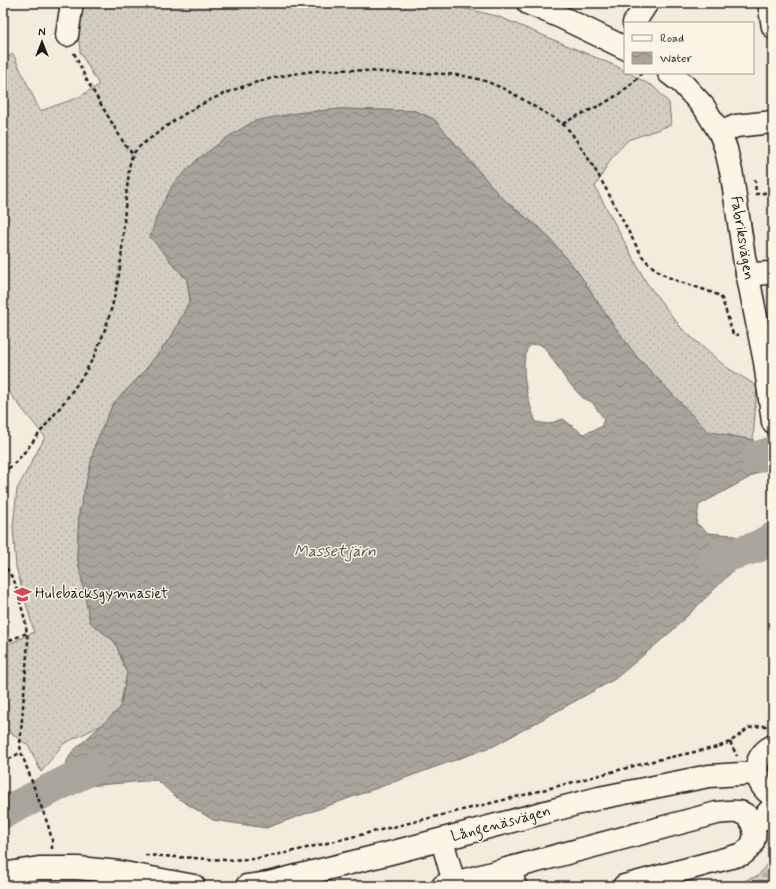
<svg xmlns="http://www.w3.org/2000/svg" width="776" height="889" viewBox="0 0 776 889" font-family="Mynerve,sans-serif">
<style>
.grass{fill:url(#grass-dots);stroke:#78756e}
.forest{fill:url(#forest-firs);stroke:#78756e}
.water{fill:url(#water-waves);stroke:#716e68;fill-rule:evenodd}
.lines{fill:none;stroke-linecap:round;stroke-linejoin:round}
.river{stroke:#aaa59b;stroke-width:32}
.minor-casing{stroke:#1c1c1c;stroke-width:25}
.path{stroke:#1c1c1c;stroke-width:2.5;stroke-dasharray:4 3;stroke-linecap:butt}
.minor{stroke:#fcf5e5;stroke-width:22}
.labels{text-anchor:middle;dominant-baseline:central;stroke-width:3;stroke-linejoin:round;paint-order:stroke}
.street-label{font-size:15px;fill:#1c1c1c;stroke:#fcf5e5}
.poi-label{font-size:15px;fill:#1c1c1c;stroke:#fcf5e5;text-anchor:start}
.water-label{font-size:16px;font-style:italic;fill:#55534f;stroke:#fcf5e5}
</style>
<defs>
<pattern id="grass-dots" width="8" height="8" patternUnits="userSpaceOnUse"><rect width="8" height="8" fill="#d3cec1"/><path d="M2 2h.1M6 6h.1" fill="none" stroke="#b5b0a5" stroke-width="1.8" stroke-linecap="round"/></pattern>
<pattern id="forest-firs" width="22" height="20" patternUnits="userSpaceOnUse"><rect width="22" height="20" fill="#d3cec1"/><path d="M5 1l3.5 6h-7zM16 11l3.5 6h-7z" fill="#b5b0a5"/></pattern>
<pattern id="water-waves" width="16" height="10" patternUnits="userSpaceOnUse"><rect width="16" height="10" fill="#aaa59b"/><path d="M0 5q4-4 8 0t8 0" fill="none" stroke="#8a867e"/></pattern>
</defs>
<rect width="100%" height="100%" fill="#f3ecdd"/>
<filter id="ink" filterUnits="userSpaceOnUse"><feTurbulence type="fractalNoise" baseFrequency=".025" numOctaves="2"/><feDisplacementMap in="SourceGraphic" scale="8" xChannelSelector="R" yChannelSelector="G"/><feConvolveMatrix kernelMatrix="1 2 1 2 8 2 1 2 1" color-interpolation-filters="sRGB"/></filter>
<g filter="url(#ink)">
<!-- grass -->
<path class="grass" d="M82,3H442L497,16L616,66L625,71V73H629L654,87L669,103L671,125L628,140L612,157L595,187L646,282L682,329L726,367L757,386L753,440L707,431L637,357L606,315L578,272L544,232L502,198L434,119L415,111L341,109L296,113L169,260L187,280L190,300L173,334L143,373L113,404L95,445L79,514L77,555L90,622L115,642L127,673L120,708L106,723L63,744L41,772L29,746L3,727V647L34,632L16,567L13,527L17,489L45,437L7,390L3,392V59L13,54L40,111L77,98L99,85L80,52L78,27Z"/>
<!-- forest -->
<path class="forest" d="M773,856V883L769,886H729L758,876Z"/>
<!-- water -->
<path class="water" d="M341,109L415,111L434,119L502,198L544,232L578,272L606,315L637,357L707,431L753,440L757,457L763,470L699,505L696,523L708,533L733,535L757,547L672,631L615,679L494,746L266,828L213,820L176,797L157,780L52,789L72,752L120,708L127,673L115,642L90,622L77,555L79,514L95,445L113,404L143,373L173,334L190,300L187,280L150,237L158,212L174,183L198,159L225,139L254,121L296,113ZM539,344L545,348L567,381L583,398L592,402L604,419L601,427L583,434L563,419L548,424L536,422C529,404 520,373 526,353C526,350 529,347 531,345Z"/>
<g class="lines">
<!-- river -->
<g class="river">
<path d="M757,457L773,452"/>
<path d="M714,560L757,547L773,538"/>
<path d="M3,813L91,769"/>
</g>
<defs>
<g id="minor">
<path d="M528,3L561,17L625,48"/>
<path d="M769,3L773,27"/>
<path d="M634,23L647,3"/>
<path d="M67,35L72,3"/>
<path d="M669,73L682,83L704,107L720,133L726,149L732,176L744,257L765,362L773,422"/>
<path d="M720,133L736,126L773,122"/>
<path d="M747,274L773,273"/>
<path d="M773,746C750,757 753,784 773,796"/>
<path d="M753,824L762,819L773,807"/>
<path d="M442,840L454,883"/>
<path d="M510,868L515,886"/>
<path d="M3,874L39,868H78L119,872L194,886"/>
<path d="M247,886L269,883L390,853L599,798L709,776L757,773"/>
<path d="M443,886L717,813C725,812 732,811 739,812C752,815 757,831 753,842C752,847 746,851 743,854L624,886"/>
</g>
</defs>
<!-- minor casing -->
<use href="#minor" class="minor-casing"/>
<!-- path -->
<g class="path">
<path d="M74,53L86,79L125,145L133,154"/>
<path d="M563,124C578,114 596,109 611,99C623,92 633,83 642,73"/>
<path d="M755,179L756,194L773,192"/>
<path d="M3,473C19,461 30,445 42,430C61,406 82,381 95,354C108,326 118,289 121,259C124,233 124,207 128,181C129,172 129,160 134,153C141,143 155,136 164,128C212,92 273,72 333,70C354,69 376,72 397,73C423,74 448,72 474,78C499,84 519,97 540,110C547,114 555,118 561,123C570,129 576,140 582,149C605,183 622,221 642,256C665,284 690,282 720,296L722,299L733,334L739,335"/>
<path d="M3,562L15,583L25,620L28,642L20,745L21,752L48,825L52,840V849"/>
<path d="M3,643L27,633"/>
<path d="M730,742L737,756"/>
<path d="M3,763L21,752"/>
<path d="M145,855L225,860L253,859L286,853L520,796L657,760L718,747L730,742L749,728L760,726H769"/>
</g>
<!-- minor -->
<use href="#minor" class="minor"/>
</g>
</g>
<!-- icons -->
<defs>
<symbol id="school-bare" viewBox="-9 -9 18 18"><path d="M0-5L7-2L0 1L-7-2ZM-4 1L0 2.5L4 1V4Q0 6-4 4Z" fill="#d1495b" stroke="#fcf5e5" stroke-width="2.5" paint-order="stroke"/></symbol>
</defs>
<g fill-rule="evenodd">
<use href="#school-bare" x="10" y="582" width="25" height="25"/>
</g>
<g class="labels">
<!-- street labels -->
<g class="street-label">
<text transform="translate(742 238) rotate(81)">Fabriksvägen</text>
<text transform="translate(501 824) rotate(-15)">Långenäsvägen</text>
</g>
<!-- poi labels -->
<g class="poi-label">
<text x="35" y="594">Hulebäcksgymnasiet</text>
</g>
<!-- water labels -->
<g class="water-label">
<text x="335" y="551">Massetjärn</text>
</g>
</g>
<!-- margin -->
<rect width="776" height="889" fill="none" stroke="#fcf5e5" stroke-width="16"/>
<rect x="8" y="8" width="760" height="873" fill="none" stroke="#1c1c1c" stroke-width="1.5" filter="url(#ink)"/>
<!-- legend -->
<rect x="624" y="22" width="130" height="52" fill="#fcf5e5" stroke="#a29e95"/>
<rect x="632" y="35" width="20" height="6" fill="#fcf5e5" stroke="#a29e95"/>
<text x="660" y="42" font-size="12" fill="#1c1c1c">Road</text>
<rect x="632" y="52" width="20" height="12" fill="url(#water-waves)" stroke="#a29e95"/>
<text x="660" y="62" font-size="12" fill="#1c1c1c">Water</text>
<!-- north arrow -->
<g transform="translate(42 42)" stroke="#fcf5e5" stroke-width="3" paint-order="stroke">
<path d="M0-3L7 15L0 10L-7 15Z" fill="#1c1c1c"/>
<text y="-6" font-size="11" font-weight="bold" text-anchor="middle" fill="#1c1c1c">N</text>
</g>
</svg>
